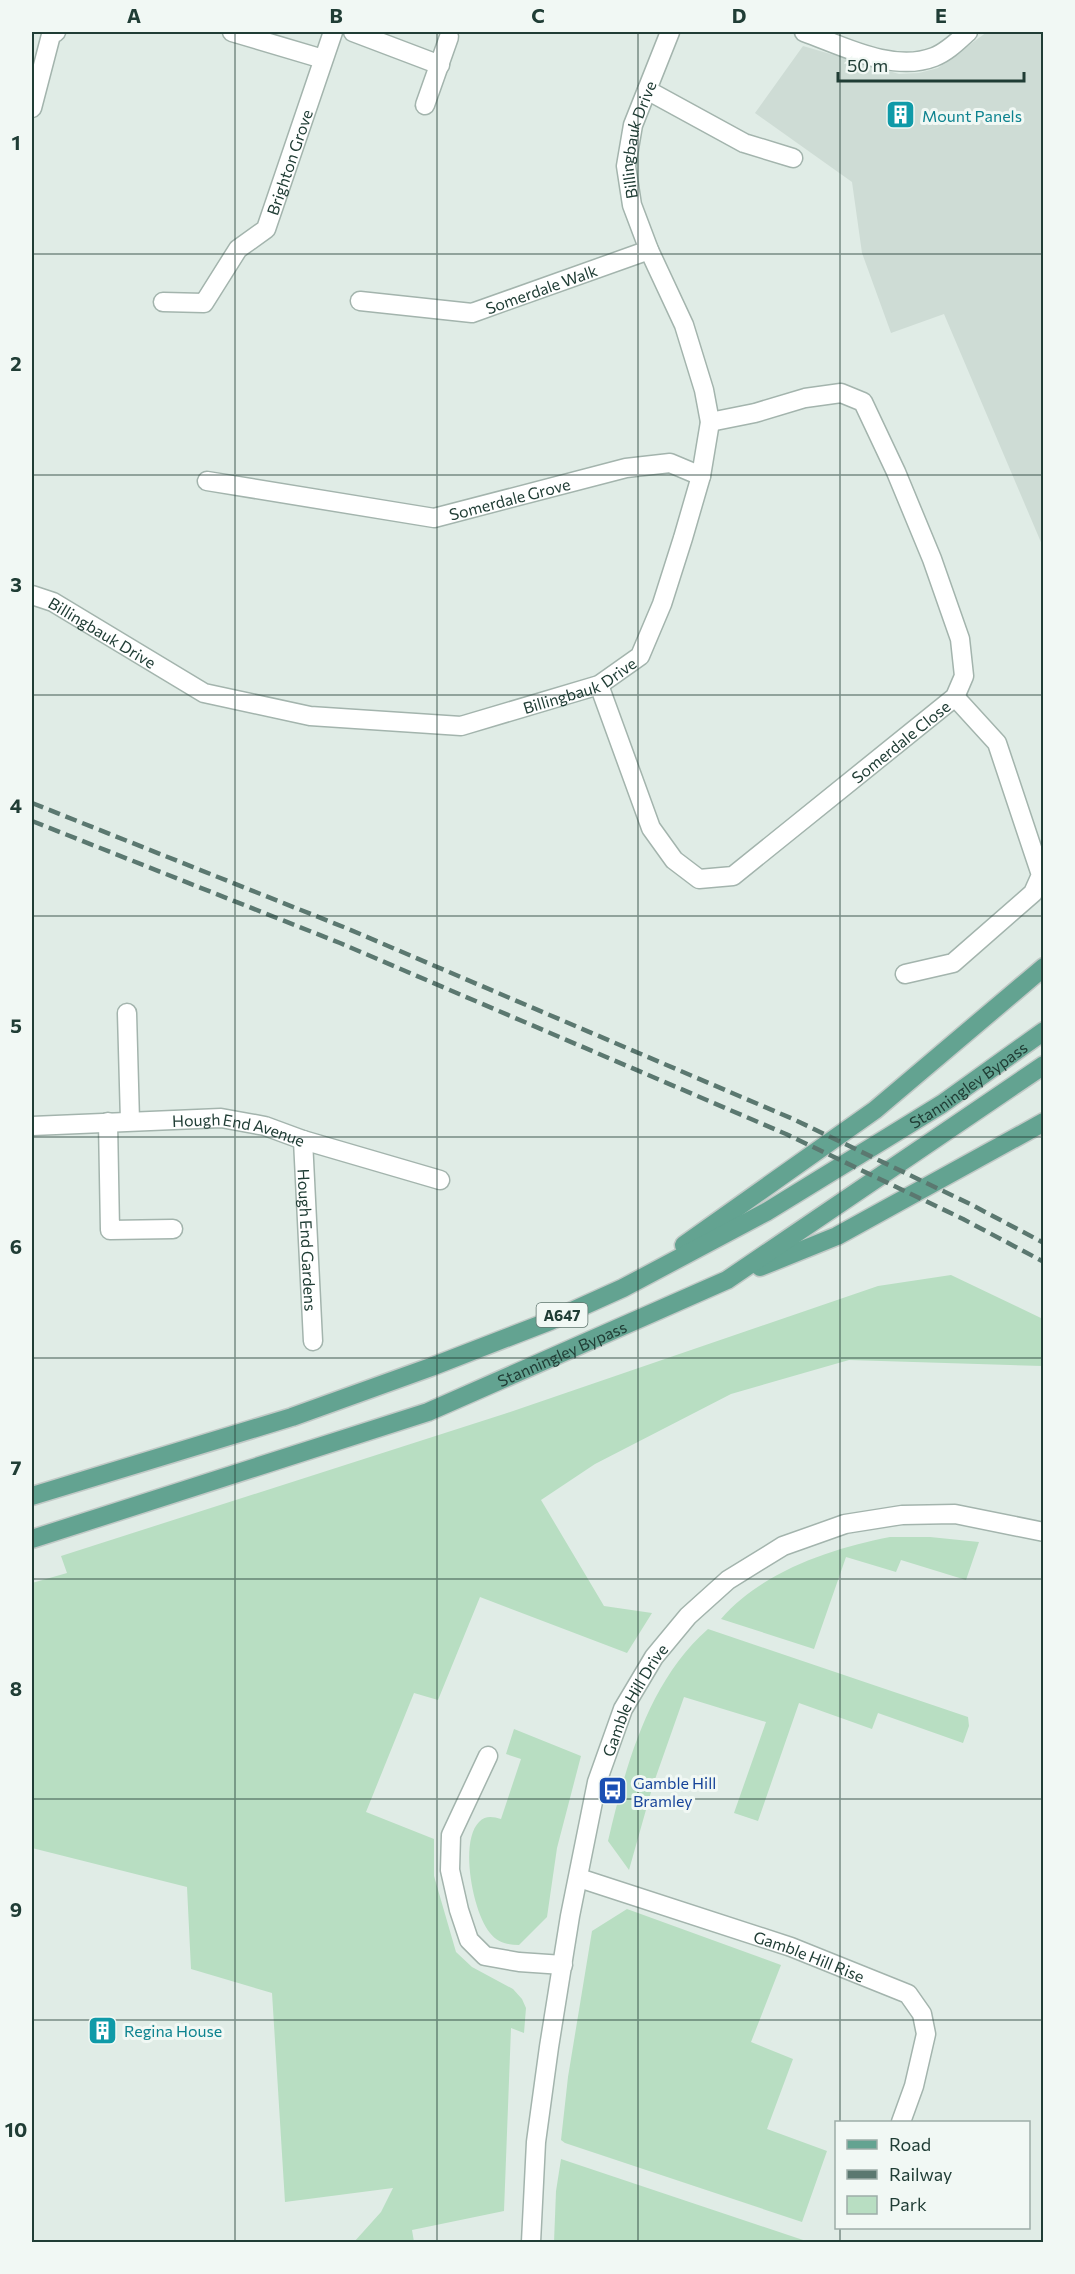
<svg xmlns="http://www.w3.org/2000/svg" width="1075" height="2274" viewBox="0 0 1075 2274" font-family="Commissioner,sans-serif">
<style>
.built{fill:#cedcd5}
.green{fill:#b8dec2}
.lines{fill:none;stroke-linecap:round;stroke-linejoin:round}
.street-casing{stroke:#a3b4ad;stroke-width:21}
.primary-casing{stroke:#c1c9c6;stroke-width:21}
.street{stroke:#fff;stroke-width:18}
.primary{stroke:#63a391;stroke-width:18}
.rail{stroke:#5b7870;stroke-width:4.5;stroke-dasharray:12 6;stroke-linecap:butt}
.grid{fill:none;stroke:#203d35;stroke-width:1.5;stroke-opacity:0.55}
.labels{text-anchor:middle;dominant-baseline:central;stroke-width:6;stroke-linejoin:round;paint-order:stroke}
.shield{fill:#f1f8f4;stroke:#5f756e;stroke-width:1.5}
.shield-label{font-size:15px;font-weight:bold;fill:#203d35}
.culture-label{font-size:16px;fill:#0d838f;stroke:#f1f8f4;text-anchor:start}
.street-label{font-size:16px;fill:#203d35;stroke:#f1f8f4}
.transit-label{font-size:16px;fill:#164399;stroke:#f1f8f4;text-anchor:start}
.neatline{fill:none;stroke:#203d35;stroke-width:2}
.grid-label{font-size:20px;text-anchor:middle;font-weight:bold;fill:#203d35}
</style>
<rect width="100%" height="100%" fill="#e0ece6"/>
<!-- built -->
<path class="built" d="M987,32H1043V547L944,314L891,333L862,253L852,182L755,113L803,46L899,74L919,73L938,68Z"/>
<!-- green -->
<g class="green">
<path d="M951,1275L1043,1319V1366L849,1360L731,1394L595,1464L541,1500L604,1606L652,1613L627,1653L480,1597L438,1700L414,1693L366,1812L434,1839V1876L456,1952L472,1967L513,1989L522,1999L526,2008L524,2033L511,2028L504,2211L412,2230L414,2242H354L381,2212L393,2188L285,2202L272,1993L191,1969L187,1887L32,1848V1583L67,1573L61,1556L504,1414L878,1286Z"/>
<path d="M890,1537H930L979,1542L966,1580L901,1560L896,1572L846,1557L814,1649L721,1619C761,1572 832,1548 890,1537Z"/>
<path d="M708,1629L968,1717L969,1726L963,1743L878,1713L872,1729L799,1703L758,1821L734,1813L766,1722L684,1697L653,1785L629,1870L608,1841C626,1765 648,1682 708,1629Z"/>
<path d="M514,1729L581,1756L557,1848L547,1917L519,1945C507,1945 497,1942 490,1933C473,1913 459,1842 479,1822C486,1815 493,1817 501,1819L521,1759L506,1754Z"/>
<path d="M627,1909L781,1965L751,2042L793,2059L767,2129L827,2151L802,2222L565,2143L561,2140L568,2077L592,1931Z"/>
<path d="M561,2159L809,2242H554L556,2191Z"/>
</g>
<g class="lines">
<defs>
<g id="street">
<path d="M232,32L323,59"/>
<path d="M353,32L440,65"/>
<path d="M804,32C843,46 893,73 934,57C947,52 958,41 968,32"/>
<path d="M647,90L744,143L793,158"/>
<path d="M425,105L449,37"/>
<path d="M32,108L51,35L56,32"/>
<path id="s1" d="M360,301L472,313L649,250"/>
<path id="s2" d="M163,302L204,303L238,249L266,229L333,32"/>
<path id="s3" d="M207,481L434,518L626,468L670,463L701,476"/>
<path id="s4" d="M32,595L53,602L204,693L310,716L461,726L599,685L640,656L662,604L683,538L701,476L710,422L704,390L684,325L649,250L632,205L626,166L633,125L670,32"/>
<path id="s5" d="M599,685L651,828L674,860L699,879L733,876L955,697L964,676L960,639L932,559L896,472L863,402L841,393L805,398L755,413L710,422"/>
<path d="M905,974L953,963L1033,893L1041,875L997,743L955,697"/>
<path d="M127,1013L130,1121"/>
<path d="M108,1122L110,1230L173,1229"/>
<path id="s6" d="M32,1126L221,1118L265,1126L303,1140L440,1180"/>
<path id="s7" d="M303,1140L313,1341"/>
<path d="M488,1756L451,1835L450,1870L459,1910L469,1940L485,1956L519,1962L563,1965"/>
<path id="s8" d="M579,1878L791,1947L908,1994L922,2014L926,2034L914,2086L901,2122"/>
<path id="s9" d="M531,2242L536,2142L549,2047L570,1916L597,1782L623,1709L654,1657L688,1616L728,1580L783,1546L845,1524L902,1515L955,1514L1044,1532"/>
</g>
<g id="primary">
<path d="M684,1245L875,1110L1044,967"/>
<path d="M760,1267L837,1236L1044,1122"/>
<path id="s10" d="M32,1496L292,1417L431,1367L550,1321L623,1288L766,1212L942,1104L1044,1031"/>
<path id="s11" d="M32,1539L428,1412L727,1280L1044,1065"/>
</g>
</defs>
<!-- street casing -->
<use href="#street" class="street-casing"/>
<!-- primary casing -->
<use href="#primary" class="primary-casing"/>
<!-- street -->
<use href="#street" class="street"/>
<!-- primary -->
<use href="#primary" class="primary"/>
<!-- rail -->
<g class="rail">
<path d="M32,803L346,928L793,1119L970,1204L1044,1243"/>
<path d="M32,821L340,943L786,1134L963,1219L1044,1262"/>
</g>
</g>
<!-- grid -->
<path class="grid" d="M235,32V2242M437,32V2242M638,32V2242M840,32V2122M32,254H1044M32,475H1044M32,695H1044M32,916H1044M32,1137H1044M32,1358H1044M32,1579H1044M32,1799H1044M32,2020H1044M840,2228V2242"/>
<!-- icons -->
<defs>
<symbol id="building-square" viewBox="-11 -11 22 22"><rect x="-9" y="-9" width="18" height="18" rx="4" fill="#0f9aa8" stroke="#f1f8f4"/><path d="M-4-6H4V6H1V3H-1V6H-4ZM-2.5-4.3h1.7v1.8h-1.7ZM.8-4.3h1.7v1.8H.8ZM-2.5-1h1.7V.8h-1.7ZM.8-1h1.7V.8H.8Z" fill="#fff"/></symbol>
<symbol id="bus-square" viewBox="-11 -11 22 22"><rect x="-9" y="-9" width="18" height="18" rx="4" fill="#1a4fb4" stroke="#f1f8f4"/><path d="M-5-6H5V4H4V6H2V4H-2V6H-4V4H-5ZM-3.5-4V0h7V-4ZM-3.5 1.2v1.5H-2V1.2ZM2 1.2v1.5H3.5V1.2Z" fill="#fff"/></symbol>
</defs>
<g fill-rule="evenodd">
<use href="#building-square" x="884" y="98" width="33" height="33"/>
<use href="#bus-square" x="596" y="1774" width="33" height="33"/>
<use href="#building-square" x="86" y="2014" width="33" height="33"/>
</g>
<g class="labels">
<!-- shield labels -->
<rect class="shield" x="536.5" y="1303" width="51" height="24" rx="4.5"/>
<g class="shield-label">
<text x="562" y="1315">A647</text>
</g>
<!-- culture labels -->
<g class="culture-label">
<text x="922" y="115">Mount Panels</text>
<text x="124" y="2030">Regina House</text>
</g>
<!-- street labels -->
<g class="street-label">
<text stroke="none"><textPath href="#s4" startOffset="1196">Billingbauk Drive</textPath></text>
<text stroke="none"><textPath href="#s2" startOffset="210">Brighton Grove</textPath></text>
<text stroke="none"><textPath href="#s1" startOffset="186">Somerdale Walk</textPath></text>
<text stroke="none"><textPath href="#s3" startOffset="308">Somerdale Grove</textPath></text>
<text stroke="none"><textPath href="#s4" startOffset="80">Billingbauk Drive</textPath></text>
<text stroke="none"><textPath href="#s4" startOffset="584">Billingbauk Drive</textPath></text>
<text stroke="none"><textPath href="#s5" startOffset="472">Somerdale Close</textPath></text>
<text stroke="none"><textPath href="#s10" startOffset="1028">Stanningley Bypass</textPath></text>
<text stroke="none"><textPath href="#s6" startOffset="208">Hough End Avenue</textPath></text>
<text stroke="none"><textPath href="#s7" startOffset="100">Hough End Gardens</textPath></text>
<text stroke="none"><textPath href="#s11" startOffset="562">Stanningley Bypass</textPath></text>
<text stroke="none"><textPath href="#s9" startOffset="556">Gamble Hill Drive</textPath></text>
<text stroke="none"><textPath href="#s8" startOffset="243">Gamble Hill Rise</textPath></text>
</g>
<!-- transit labels -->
<g class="transit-label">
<text x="633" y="1782">Gamble Hill<tspan x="633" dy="18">Bramley</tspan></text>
</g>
</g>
<!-- border -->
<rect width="1075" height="2274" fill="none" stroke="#f1f8f4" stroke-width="66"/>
<!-- legend -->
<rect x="835" y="2121" width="195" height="108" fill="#f1f8f4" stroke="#9dada8" stroke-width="1.5"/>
<rect x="847" y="2140" width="30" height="9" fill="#63a391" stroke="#9dada8" stroke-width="1.5"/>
<text x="889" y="2151" font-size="18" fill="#203d35">Road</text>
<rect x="847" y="2170" width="30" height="9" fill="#5b7870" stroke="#9dada8" stroke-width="1.5"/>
<text x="889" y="2181" font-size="18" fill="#203d35">Railway</text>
<rect x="847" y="2196" width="30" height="18" fill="#b8dec2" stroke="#9dada8" stroke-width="1.5"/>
<text x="889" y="2211" font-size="18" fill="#203d35">Park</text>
<!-- scale -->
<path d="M838 72v9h186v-9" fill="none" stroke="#203d35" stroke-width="3"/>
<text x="847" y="72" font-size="18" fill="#203d35" stroke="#f1f8f4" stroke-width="4.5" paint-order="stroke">50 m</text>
<rect x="33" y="33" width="1009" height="2208" class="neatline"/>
<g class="grid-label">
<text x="134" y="23">A</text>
<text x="336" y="23">B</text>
<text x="538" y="23">C</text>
<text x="739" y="23">D</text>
<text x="941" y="23">E</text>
<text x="16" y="150">1</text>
<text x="16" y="371">2</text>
<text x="16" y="592">3</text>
<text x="16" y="813">4</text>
<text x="16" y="1033">5</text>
<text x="16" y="1254">6</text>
<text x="16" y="1475">7</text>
<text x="16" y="1696">8</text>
<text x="16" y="1917">9</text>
<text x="16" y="2137">10</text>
</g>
</svg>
